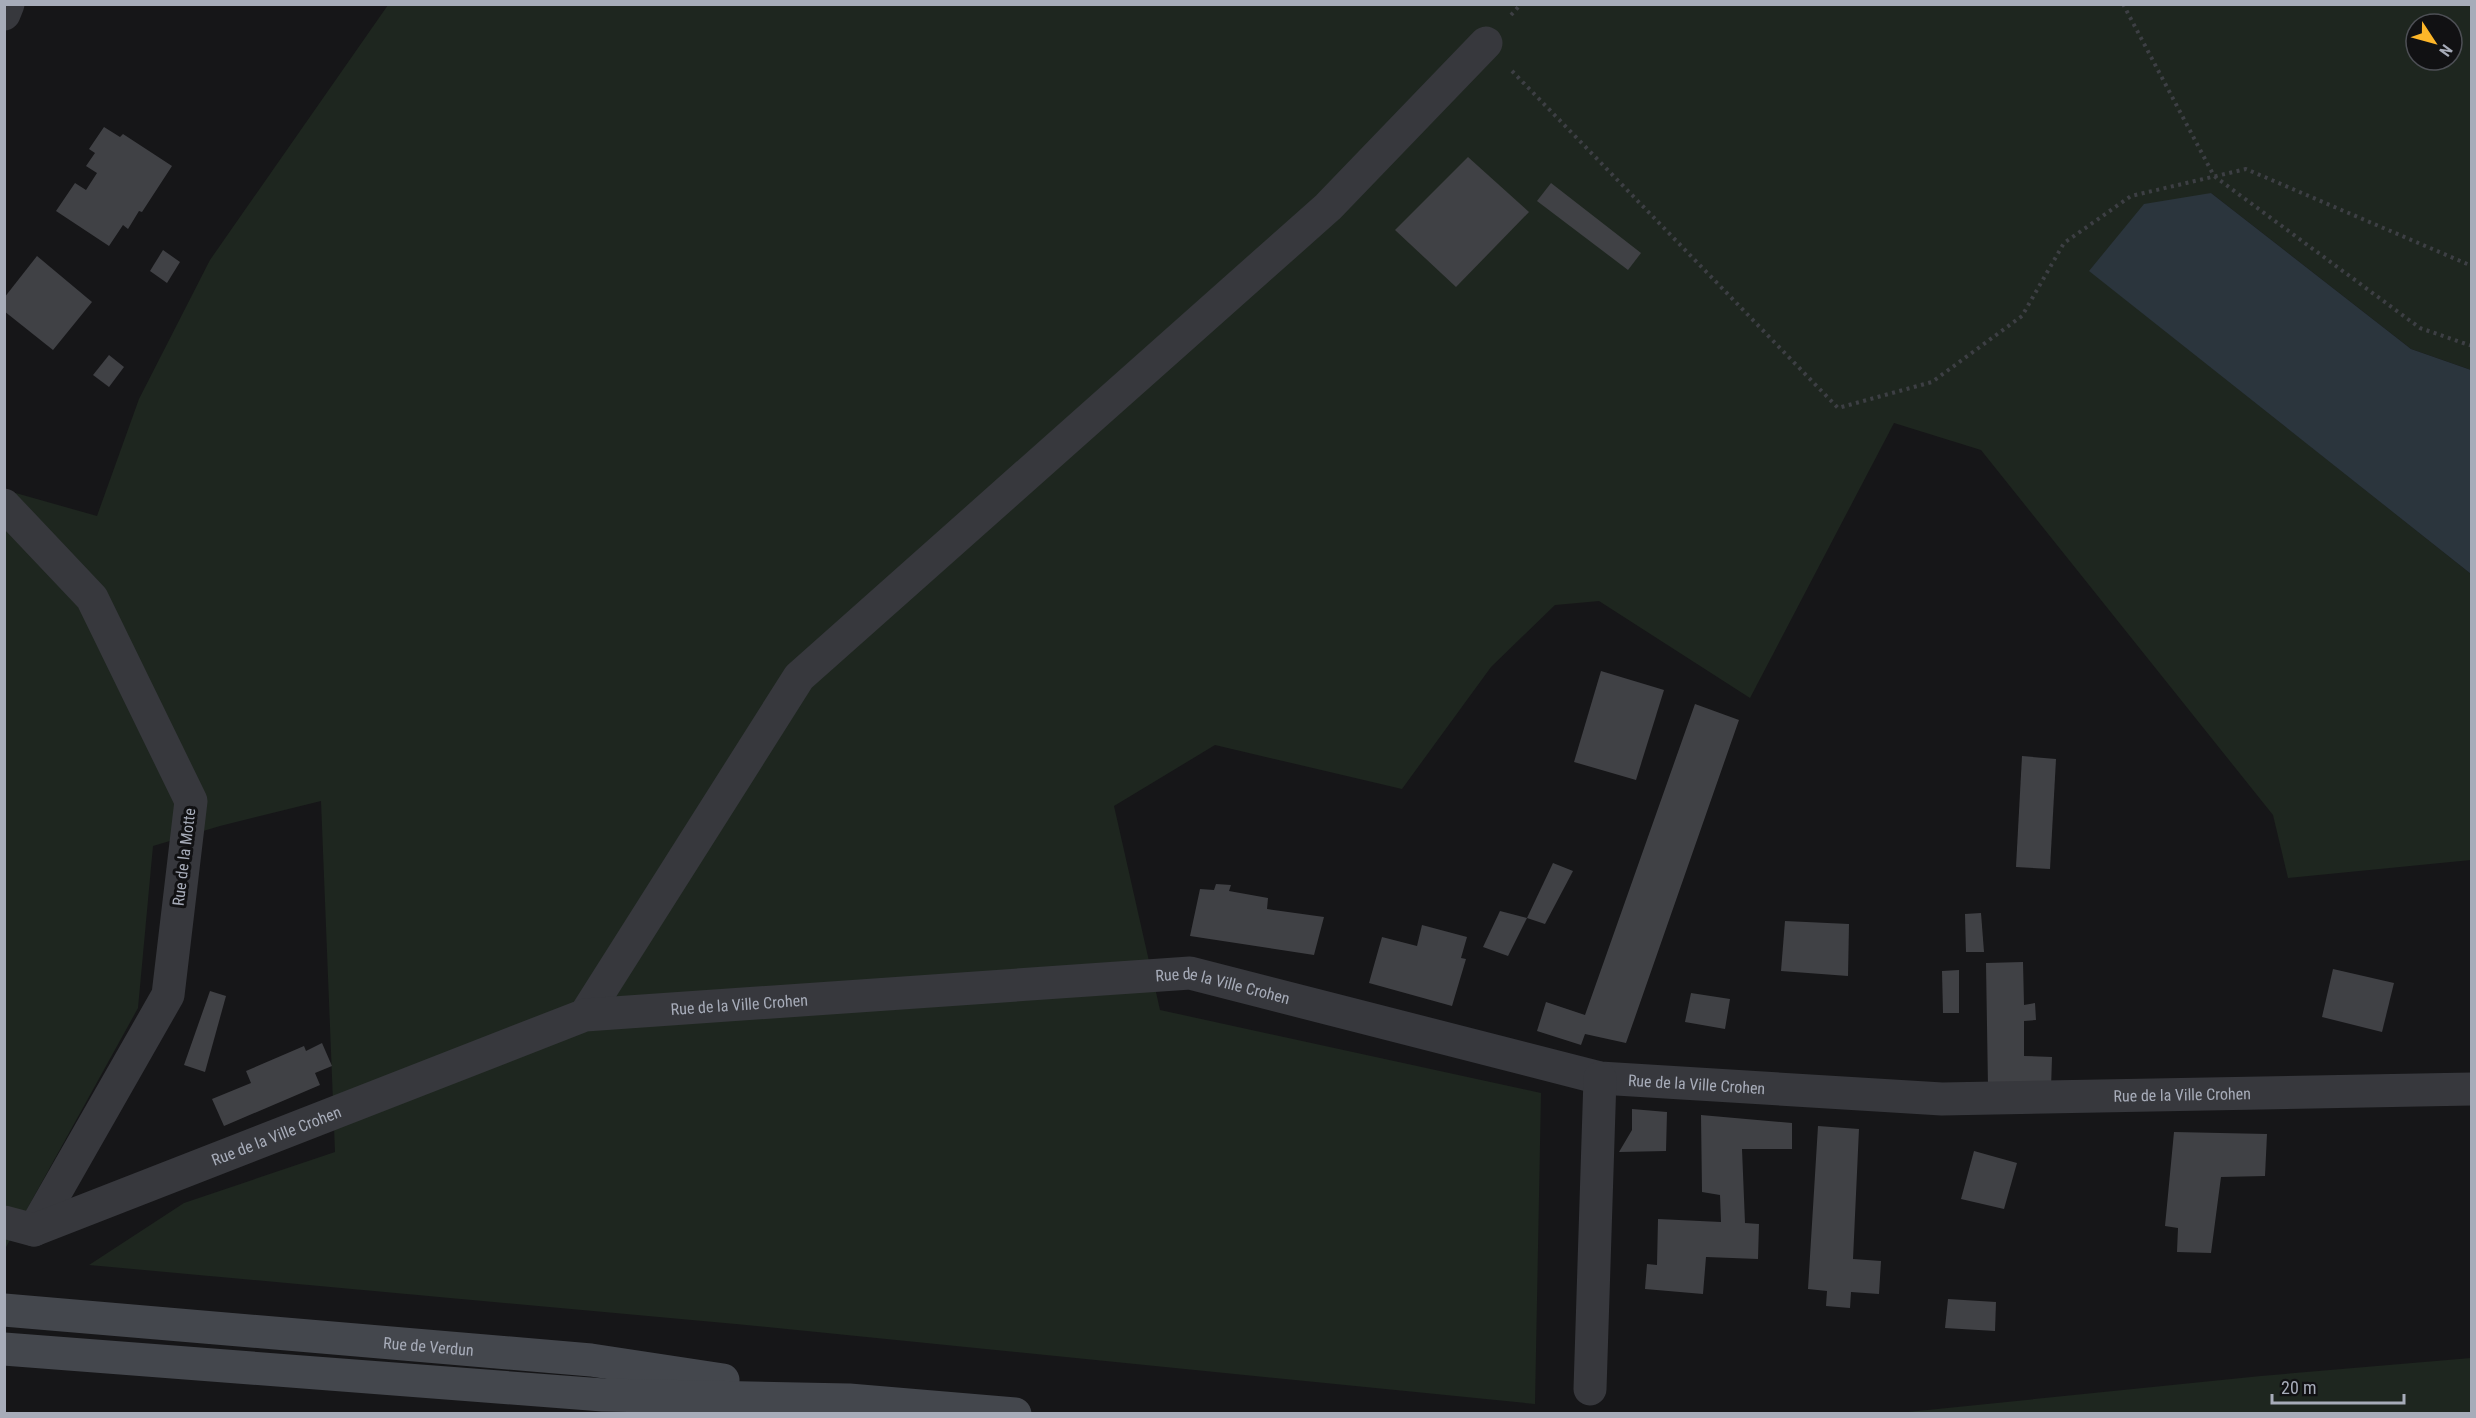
<svg xmlns="http://www.w3.org/2000/svg" width="2476" height="1418" viewBox="0 0 2476 1418" font-family="'Roboto Condensed',sans-serif">
<style>
.green{fill:#1e261f;fill-rule:evenodd}
.water{fill:#2b353d}
.building{fill:#404145}
.lines{fill:none;stroke-linecap:round;stroke-linejoin:round}
.path{stroke:#3d3f44;stroke-width:4;stroke-dasharray:3 4.5;stroke-linecap:butt}
.minor{stroke:#37383d;stroke-width:33}
.secondary{stroke:#44474d;stroke-width:33}
.labels{text-anchor:middle;dominant-baseline:central;stroke-width:6;stroke-linejoin:round;paint-order:stroke}
.street-label{font-size:16px;fill:#a7acb9;stroke:#111113}
</style>
<rect width="100%" height="100%" fill="#161618"/>
<!-- green -->
<g class="green">
<path d="M388,5H2471V370L2411,349L2211,193L2090,271L2471,574V860L2288,878L2273,815L1981,450L1894,423L1750,698L1599,601L1555,605L1491,667L1402,789L1215,745L1114,806L1160,1010L1541,1093L1535,1404L736,1324L89,1265L184,1203L335,1152L321,801L220,826L153,846L138,1008L5,1249V490L97,516L139,399L210,260ZM2416,24H2452V60H2416Z"/>
<path d="M2471,1358V1413H1898L2261,1376Z"/>
</g>
<!-- water -->
<path class="water" d="M2211,193L2411,349L2471,370V574L2089,271L2144,204Z"/>
<!-- building -->
<g class="building">
<path d="M104,127L120,137L123,134L172,166L142,212L139,211L128,229L123,225L109,246L56,211L75,183L86,190L97,173L86,166L95,153L89,149Z"/>
<path d="M1468,157L1529,212L1456,287L1395,230Z"/>
<path d="M1551,183L1641,253L1628,270L1537,201Z"/>
<path d="M163,250L180,262L167,283L150,271Z"/>
<path d="M37,256L92,302L53,350L4,311V298Z"/>
<path d="M109,355L124,367L109,387L93,375Z"/>
<path d="M1601,671L1664,690L1636,780L1574,762Z"/>
<path d="M1695,704L1739,720L1626,1043L1585,1034L1581,1045L1537,1031L1546,1002L1585,1015Z"/>
<path d="M2022,756L2056,759L2050,869L2016,867Z"/>
<path d="M1553,863L1573,871L1545,924L1527,918Z"/>
<path d="M1216,884L1231,885L1229,891L1268,898L1267,909L1324,917L1314,955L1190,936L1200,889L1214,890Z"/>
<path d="M1500,911L1527,918L1508,956L1483,947Z"/>
<path d="M1981,913L1984,952H1966L1965,914Z"/>
<path d="M1785,921L1849,924L1848,976L1781,971Z"/>
<path d="M1422,925L1467,937L1461,958L1466,959L1452,1006L1369,983L1382,937L1417,946Z"/>
<path d="M2023,962L2024,1005L2035,1003L2036,1020L2024,1021V1056L2052,1057L2051,1089L1988,1087L1986,963Z"/>
<path d="M2333,969L2394,983L2382,1032L2322,1017Z"/>
<path d="M1959,970V1013H1943L1942,971Z"/>
<path d="M210,991L226,996L205,1072L184,1065Z"/>
<path d="M1691,993L1730,999L1725,1029L1685,1022Z"/>
<path d="M322,1043L332,1066L315,1073L320,1085L224,1126L212,1099L251,1083L246,1071L304,1046L306,1051Z"/>
<path d="M1632,1109L1667,1112L1666,1151L1619,1152L1632,1130Z"/>
<path d="M1701,1115L1792,1123V1149H1742L1745,1223L1759,1224L1758,1259L1706,1257L1703,1294L1645,1289L1647,1264L1657,1265L1658,1219L1721,1222L1720,1195L1702,1192Z"/>
<path d="M1818,1126L1859,1129L1853,1259L1881,1261L1879,1294L1851,1292L1850,1308L1826,1306L1827,1291L1808,1289Z"/>
<path d="M2174,1132L2267,1134L2265,1176L2221,1177L2211,1253L2177,1252L2178,1228L2165,1226Z"/>
<path d="M1974,1151L2017,1163L2004,1209L1961,1199Z"/>
<path d="M1948,1299L1996,1302L1995,1331L1945,1328Z"/>
</g>
<g class="lines">
<!-- path -->
<g class="path">
<path d="M2123,4L2214,176L2420,328L2472,346"/>
<path d="M1511,15L1521,4"/>
<path d="M1512,71L1838,408L1932,382L2022,316L2064,243L2131,196L2246,169L2472,266"/>
</g>
<!-- minor -->
<g class="minor">
<path d="M4,14L8,4"/>
<path d="M4,505L92,598L191,801L168,995L34,1230"/>
<path d="M585,1015L799,677L1328,207L1486,43"/>
<path id="s1" d="M4,1222L34,1230L585,1015L1190,973L1600,1078L1942,1099L2472,1089"/>
<path d="M1590,1389L1600,1078"/>
</g>
<!-- secondary -->
<g class="secondary">
<path id="s2" d="M4,1310L591,1360L723,1380"/>
<path d="M4,1349L603,1395L849,1400L1015,1414"/>
</g>
</g>
<g class="labels">
<!-- street labels -->
<g class="street-label">
<text transform="translate(184 857) rotate(-83)">Rue de la Motte</text>
<text stroke="none"><textPath href="#s1" startOffset="1263">Rue de la Ville Crohen</textPath></text>
<text stroke="none"><textPath href="#s1" startOffset="777">Rue de la Ville Crohen</textPath></text>
<text stroke="none"><textPath href="#s1" startOffset="1749">Rue de la Ville Crohen</textPath></text>
<text stroke="none"><textPath href="#s1" startOffset="2235">Rue de la Ville Crohen</textPath></text>
<text stroke="none"><textPath href="#s1" startOffset="291">Rue de la Ville Crohen</textPath></text>
<text stroke="none"><textPath href="#s2" startOffset="426">Rue de Verdun</textPath></text>
</g>
</g>
<!-- border -->
<rect width="2476" height="1418" fill="none" stroke="#a7acb9" stroke-width="12"/>
<!-- north arrow -->
<g transform="translate(2434 42) rotate(126)"><circle r="28" fill="#111113" stroke="#4d4f55" stroke-width="1.5"/>
<path d="M0-4.5L10 22L0 15L-10 22Z" fill="#fdb629"/>
<text y="-9" font-size="16" font-weight="bold" text-anchor="middle" fill="#a7acb9">N</text>
</g>
<!-- scale -->
<path d="M2272 1394v9h132v-9" fill="none" stroke="#a7acb9" stroke-width="3"/>
<text x="2281" y="1394" font-size="18" fill="#a7acb9" stroke="#111113" stroke-width="4.5" paint-order="stroke">20 m</text>
</svg>
